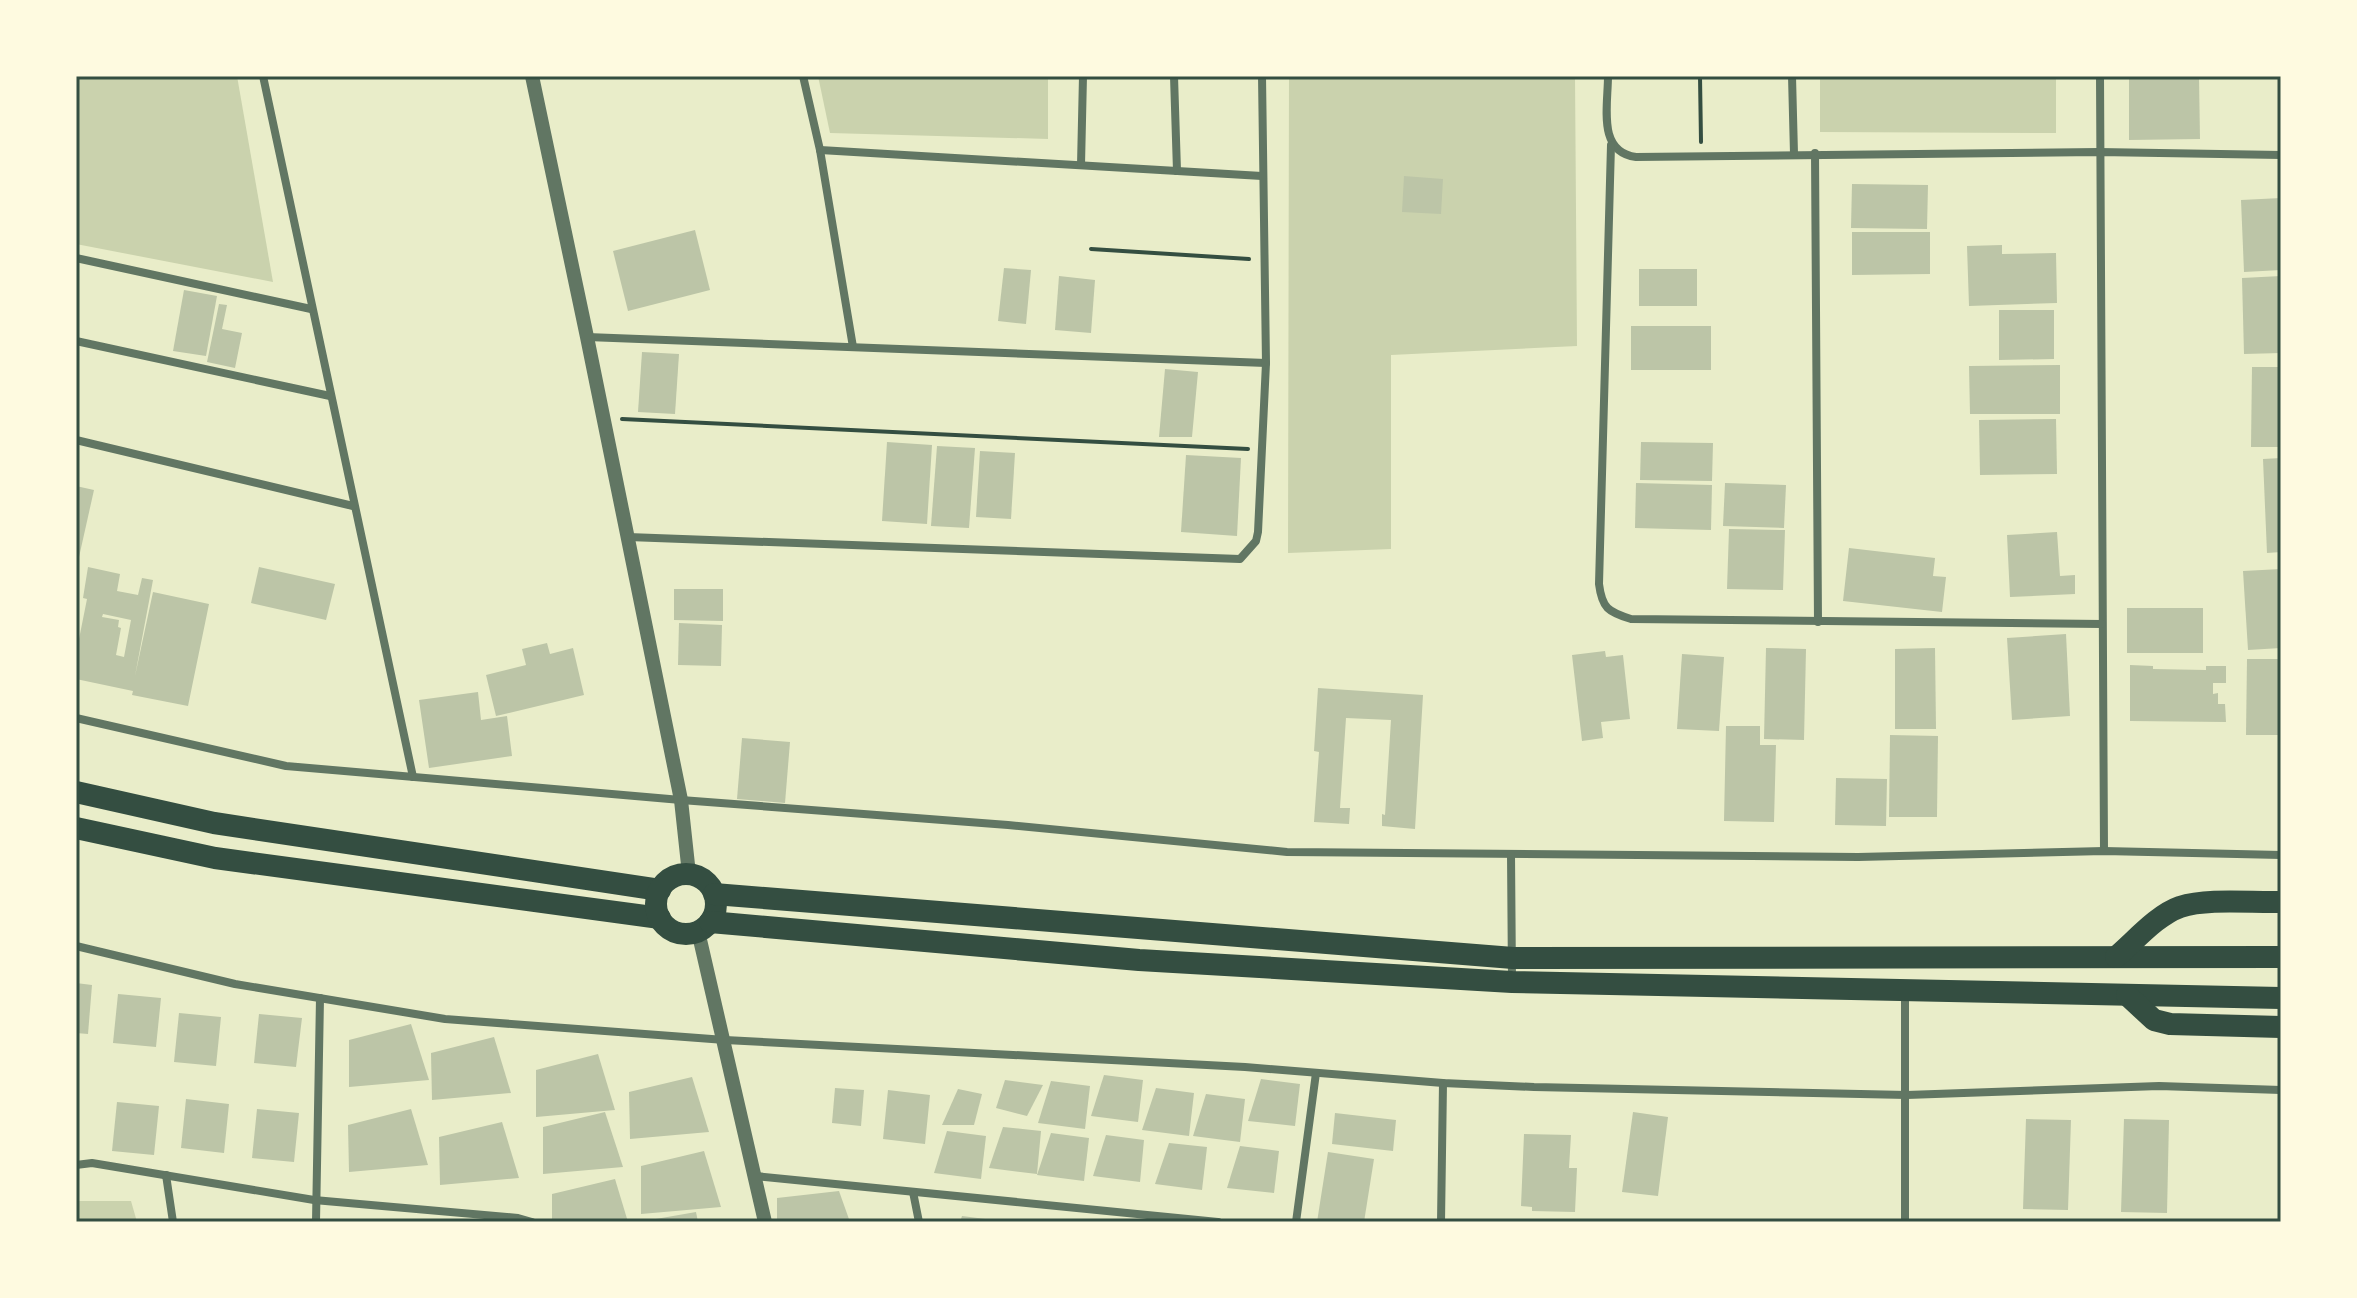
<svg xmlns="http://www.w3.org/2000/svg" width="2357" height="1298" viewBox="0 0 2357 1298" font-family="Arial,sans-serif">
<style>
.green{fill:#cad2ad}
.building{fill:#bcc5a7;fill-rule:evenodd}
.lines{fill:none;stroke-linecap:round;stroke-linejoin:round}
.path{stroke:#344e41;stroke-width:4}
.minor{stroke:#617663;stroke-width:8}
.tertiary{stroke:#617663;stroke-width:14}
.trunk{stroke:#344e41;stroke-width:22}
.neatline{fill:none;stroke:#344e41;stroke-width:3}
</style>
<rect width="100%" height="100%" fill="#e9edc9"/>
<!-- green -->
<g class="green">
<path d="M76,76H237L273,282L76,244Z"/>
<path d="M818,76H1048V139L830,133Z"/>
<path d="M1289,76H1575L1577,346L1391,355V549L1288,553Z"/>
<path d="M1820,76H2056V133L1820,132Z"/>
<path d="M76,1201H131L137,1222H76Z"/>
</g>
<!-- building -->
<g class="building">
<path d="M2199,77L2200,139L2129,140V78Z"/>
<path d="M1404,176L1443,179L1441,214L1402,212Z"/>
<path d="M1852,184L1928,185L1927,229L1851,228Z"/>
<path d="M2281,198V270L2244,272L2241,200Z"/>
<path d="M695,230L710,290L628,311L613,251Z"/>
<path d="M1852,232H1930V274L1852,275Z"/>
<path d="M2002,245V254L2056,253L2057,303L1969,306L1967,246Z"/>
<path d="M1004,268L1031,270L1026,324L998,321Z"/>
<rect x="1639" y="269" width="58" height="37"/>
<path d="M1059,276L1095,280L1091,333L1055,330Z"/>
<path d="M2281,276V353L2244,354L2242,278Z"/>
<path d="M184,290L217,296L206,356L173,351Z"/>
<path d="M219,304L227,305L222,329L242,333L235,368L207,362Z"/>
<path d="M1999,310H2054V359L1999,360Z"/>
<rect x="1631" y="326" width="80" height="44"/>
<path d="M642,352L679,354L675,414L638,412Z"/>
<path d="M2060,365V414H1970L1969,366Z"/>
<path d="M2252,367H2281V447H2251Z"/>
<path d="M1165,369L1198,372L1192,437H1159Z"/>
<path d="M2056,419L2057,474L1980,475L1979,420Z"/>
<path d="M887,442L932,445L927,524L882,521Z"/>
<path d="M1641,442L1713,443L1712,481L1640,480Z"/>
<path d="M937,446L975,448L969,528L931,526Z"/>
<path d="M980,451L1015,453L1011,519L976,517Z"/>
<path d="M1186,455L1241,458L1237,536L1181,532Z"/>
<path d="M2281,458V552L2267,553L2263,459Z"/>
<path d="M1636,483L1712,485L1711,530L1635,528Z"/>
<path d="M1725,483L1786,485L1784,528L1723,526Z"/>
<path d="M76,486L94,490L77,566H76Z"/>
<path d="M1729,529L1785,530L1783,590L1727,589Z"/>
<path d="M2057,532L2060,576L2075,575V594L2010,597L2007,535Z"/>
<path d="M1849,548L1935,558L1933,576L1946,577L1942,612L1843,601Z"/>
<path d="M88,567L120,574L117,591L138,595L142,578L153,580L135,676L153,592L209,604L188,706L132,695L133,691L76,679V643L78,644L87,599L83,598ZM103,614L131,620L124,657L116,655L121,628L118,627L119,620L102,617Z"/>
<path d="M259,567L335,584L326,620L251,603Z"/>
<path d="M2281,569V648L2248,650L2243,571Z"/>
<path d="M674,589H723V621L674,620Z"/>
<rect x="2127" y="608" width="76" height="45"/>
<path d="M679,623L722,625L721,666L678,665Z"/>
<path d="M2066,634L2070,716L2012,720L2007,638Z"/>
<path d="M547,643L550,654L573,648L584,695L496,716L486,675L526,665L522,649Z"/>
<path d="M1766,648L1806,649L1804,740L1764,739Z"/>
<path d="M1935,648L1936,729H1895V649Z"/>
<path d="M1605,651L1606,657L1623,655L1630,719L1601,722L1603,738L1582,741L1572,655Z"/>
<path d="M1682,654L1724,657L1719,731L1677,729Z"/>
<path d="M2247,659H2281V735H2246Z"/>
<path d="M2130,665L2153,666V669L2206,670V666H2226V683H2213V694L2218,693V704H2225L2226,722L2130,721Z"/>
<path d="M1318,688L1423,695L1415,829L1382,826V814L1385,815L1391,720L1346,718L1340,808H1350L1349,824L1314,822L1319,752L1314,751Z"/>
<path d="M478,692L481,720L507,716L512,756L429,768L419,700Z"/>
<path d="M1726,726H1760V745H1776L1774,822L1724,821Z"/>
<path d="M1890,735L1938,736L1937,817H1889Z"/>
<path d="M742,738L790,742L785,803L737,799Z"/>
<path d="M1836,778L1887,779L1886,826L1835,825Z"/>
<path d="M76,983L92,985L88,1034L76,1033Z"/>
<path d="M118,994L161,998L156,1047L113,1043Z"/>
<path d="M179,1013L221,1017L216,1066L174,1062Z"/>
<path d="M259,1014L302,1018L296,1067L254,1063Z"/>
<path d="M411,1024L429,1080L349,1087V1040Z"/>
<path d="M494,1037L511,1093L432,1100L431,1053Z"/>
<path d="M598,1054L615,1110L536,1117V1070Z"/>
<path d="M1104,1075L1143,1080L1138,1122L1091,1116Z"/>
<path d="M692,1077L709,1132L630,1139L629,1092Z"/>
<path d="M1261,1079L1300,1084L1295,1126L1248,1121Z"/>
<path d="M1005,1080L1043,1085L1027,1116L996,1108Z"/>
<path d="M1051,1081L1090,1086L1085,1129L1038,1123Z"/>
<path d="M835,1088L864,1090L861,1126L832,1123Z"/>
<path d="M1156,1088L1194,1093L1189,1136L1142,1130Z"/>
<path d="M958,1089L982,1094L974,1125H942Z"/>
<path d="M888,1090L930,1095L925,1144L883,1139Z"/>
<path d="M1206,1094L1245,1099L1240,1142L1193,1136Z"/>
<path d="M186,1099L229,1104L224,1153L181,1148Z"/>
<path d="M117,1102L159,1106L154,1155L112,1151Z"/>
<path d="M257,1109L299,1113L294,1162L252,1158Z"/>
<path d="M411,1109L428,1165L349,1172L348,1125Z"/>
<path d="M605,1112L623,1167L543,1174V1127Z"/>
<path d="M1633,1112L1668,1117L1658,1196L1622,1192Z"/>
<path d="M1335,1113L1396,1120L1393,1151L1332,1144Z"/>
<path d="M2026,1119L2071,1120L2068,1210L2023,1209Z"/>
<path d="M2124,1119L2169,1120L2167,1213L2121,1212Z"/>
<path d="M502,1122L519,1178L440,1185L439,1137Z"/>
<path d="M1003,1127L1041,1131L1037,1174L989,1168Z"/>
<path d="M947,1131L986,1136L981,1179L934,1173Z"/>
<path d="M1051,1133L1089,1138L1084,1181L1037,1175Z"/>
<path d="M1524,1134L1571,1135L1569,1168H1577L1575,1212L1532,1211V1207L1521,1206Z"/>
<path d="M1106,1135L1144,1140L1140,1182L1093,1176Z"/>
<path d="M1169,1143L1207,1147L1202,1190L1155,1184Z"/>
<path d="M1240,1146L1279,1151L1274,1193L1227,1188Z"/>
<path d="M704,1151L721,1207L641,1214V1166Z"/>
<path d="M1328,1152L1374,1159L1364,1222H1317Z"/>
<path d="M615,1179L628,1222H552V1194Z"/>
<path d="M839,1191L850,1222H777V1198Z"/>
<path d="M696,1212L698,1222H650V1220Z"/>
<path d="M962,1216L993,1220V1222H960Z"/>
</g>
<g class="lines">
<!-- path -->
<g class="path">
<path d="M1700,76L1701,142"/>
<path d="M1091,249L1249,259"/>
<path d="M622,419L1248,449"/>
</g>
<!-- minor -->
<g class="minor">
<path d="M263,76L413,777"/>
<path d="M803,76L820,150L853,347"/>
<path d="M1174,76L1177,171"/>
<path d="M1608,76C1608,106 1597,152 1636,157L2099,152L2281,155"/>
<path d="M1792,76L1794,154"/>
<path d="M2100,76L2104,851"/>
<path d="M1611,145L1599,584C1602,608 1608,612 1631,619L2102,624"/>
<path d="M820,150L1262,176"/>
<path d="M1815,153L1818,622"/>
<path d="M1081,165L1083,76"/>
<path d="M76,258L311,309"/>
<path d="M587,337L1266,363"/>
<path d="M76,341L330,396"/>
<path d="M76,440L353,506"/>
<path d="M628,537L1240,559L1256,541L1258,532L1266,363L1262,76"/>
<path d="M76,718L286,766L681,800L1008,825L1287,852L1858,857L2104,851L2281,855"/>
<path d="M1511,854L1512,981"/>
<path d="M76,946L235,984L445,1019L725,1040L1245,1067L1443,1083L1534,1087L1907,1095L2159,1086L2281,1090"/>
<path d="M76,1165L92,1163L314,1200L518,1218L532,1222"/>
<path d="M166,1175L173,1222"/>
<path d="M755,1176L1218,1222"/>
<path d="M913,1192L919,1222"/>
<path d="M316,1222L320,998"/>
<path d="M1296,1222L1316,1073"/>
<path d="M1441,1222L1443,1083"/>
<path d="M1905,1222V991"/>
</g>
<!-- tertiary -->
<g class="tertiary">
<path d="M532,76L587,337L681,800L689,874"/>
<path d="M698,931L765,1222"/>
</g>
<!-- trunk -->
<g class="trunk">
<path d="M76,792L214,823L660,890"/>
<path d="M76,828L215,858L660,918"/>
<circle cx="686" cy="904" r="30"/>
<path d="M714,894L1513,958L2281,957"/>
<path d="M710,922L1139,960L1512,982L2281,998"/>
<path d="M2116,957C2135,941 2157,915 2180,907C2208,898 2252,903 2281,902"/>
<path d="M2127,995L2154,1020L2170,1024L2281,1027"/>
</g>
</g>
<!-- border -->
<rect width="2357" height="1298" fill="none" stroke="#fefae0" stroke-width="156"/>
<rect x="78" y="78" width="2201" height="1142" class="neatline"/>
</svg>
